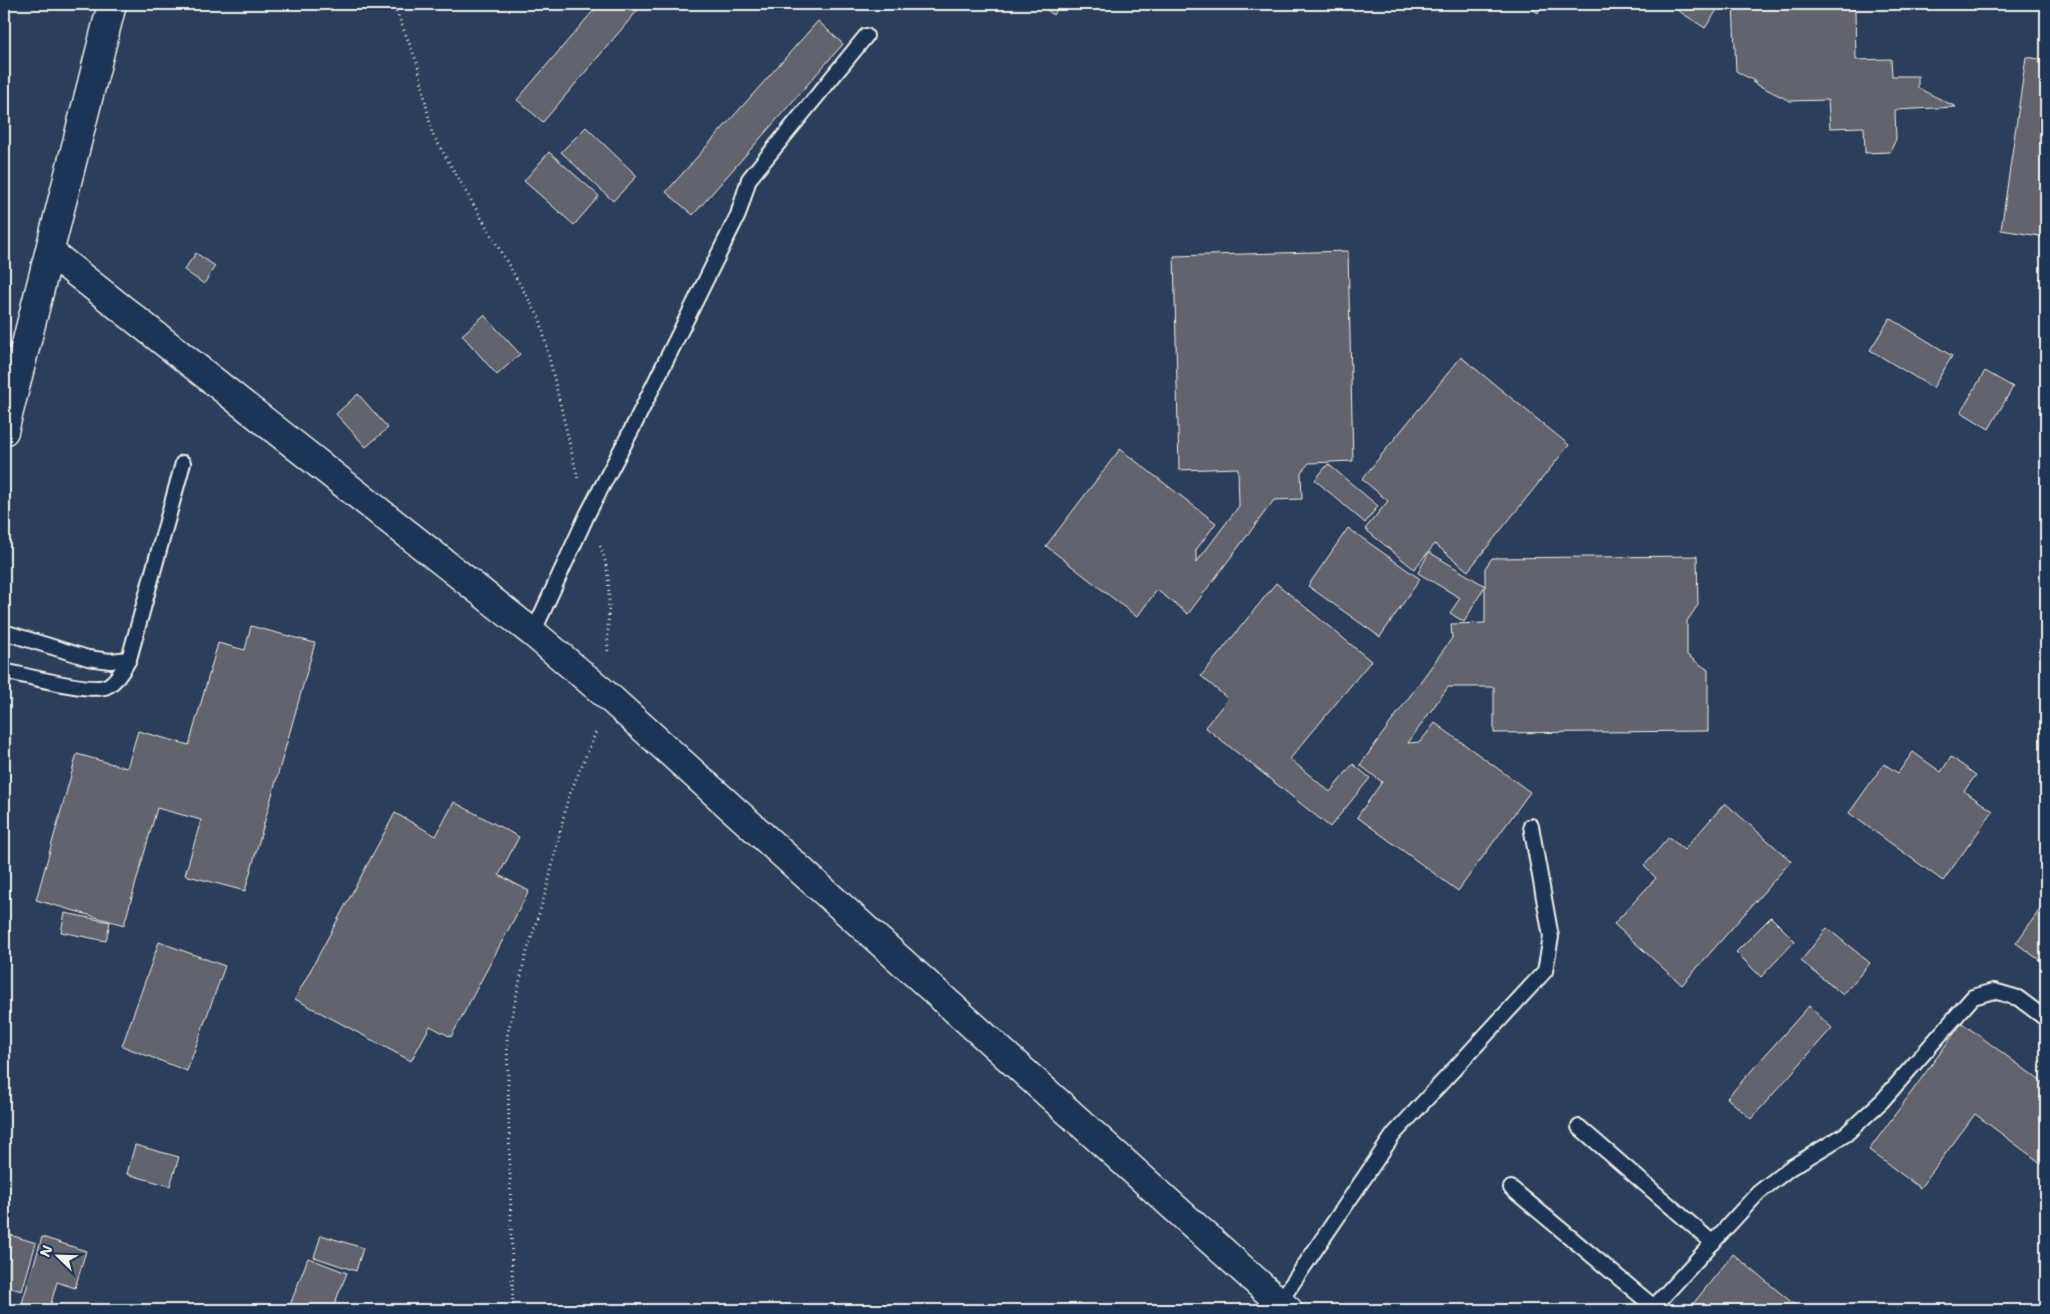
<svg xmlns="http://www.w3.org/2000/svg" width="2050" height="1314" viewBox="0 0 2050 1314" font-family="'Shantell Sans',sans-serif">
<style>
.building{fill:#63636d;stroke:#f4f1e8}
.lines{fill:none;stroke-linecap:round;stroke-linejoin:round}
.service-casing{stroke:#f4f1e8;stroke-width:18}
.minor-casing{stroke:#f4f1e8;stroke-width:31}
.path{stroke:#f4f1e8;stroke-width:3;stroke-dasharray:1 4;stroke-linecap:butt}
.service{stroke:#1d3557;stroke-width:14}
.minor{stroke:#1d3557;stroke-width:28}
</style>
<rect width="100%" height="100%" fill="#2b3e5b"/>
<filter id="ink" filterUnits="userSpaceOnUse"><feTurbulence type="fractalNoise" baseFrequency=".02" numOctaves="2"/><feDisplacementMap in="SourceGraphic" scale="10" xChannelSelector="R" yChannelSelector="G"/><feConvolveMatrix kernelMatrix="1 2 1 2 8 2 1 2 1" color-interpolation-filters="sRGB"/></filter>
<g filter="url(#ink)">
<!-- building -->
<g class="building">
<path d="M599,4H643L543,122L517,100Z"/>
<path d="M1040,4H1062L1053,15Z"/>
<path d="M1525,4H1544L1538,13Z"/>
<path d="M1668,4H1721L1705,28Z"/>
<path d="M1733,4H1842L1855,10L1856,60L1891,59L1892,76H1918V88L1956,107L1895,110L1896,139L1890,152L1865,153L1864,127L1830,128L1828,100L1790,101L1752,82H1756L1736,71Z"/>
<path d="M818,21L843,44L693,215L666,192Z"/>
<path d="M2026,57L2046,60V237L2001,230Z"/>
<path d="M586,127L637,176L613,201L561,152Z"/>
<path d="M549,152L599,196L574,225L524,181Z"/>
<path d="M1348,251L1353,461L1309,463L1301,472L1302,499L1274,500L1188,614L1157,590L1137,617L1046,546L1120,449L1216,523L1196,550V563L1239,506L1238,468L1179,470L1174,256Z"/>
<path d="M196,253L215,266L204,284L184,270Z"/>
<path d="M484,315L520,354L497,375L462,335Z"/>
<path d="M1890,318L1952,356L1933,388L1870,350Z"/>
<path d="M1461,357L1569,445L1468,571L1435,544L1414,569L1365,529L1388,501L1362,479Z"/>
<path d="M1985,371L2013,387L1989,429L1961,412Z"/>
<path d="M358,394L388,428L366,447L336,414Z"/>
<path d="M1328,464L1378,506L1365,523L1315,480Z"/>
<path d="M1348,528L1420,579L1380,637L1308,586Z"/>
<path d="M1429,552L1485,586L1464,622L1450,613L1460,598L1418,573Z"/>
<path d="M1697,556L1698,605L1687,621V655L1708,670V731L1494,733V687H1448L1408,743L1420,742L1435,723L1530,792L1458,891L1357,817L1382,782L1360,765L1452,638L1451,624L1485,623V568L1492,558Z"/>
<path d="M1276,583L1371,661L1290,759L1330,792L1353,764L1370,778L1330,827L1205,727L1228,699L1201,676Z"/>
<path d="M251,626L315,643L245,891L185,875L201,820L157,808L124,925L36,900L77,754L127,768L138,731L189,745L218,643L245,650Z"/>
<path d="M1913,752L1941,772L1951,757L1976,775L1964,791L1993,811L1943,881L1849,813L1884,764L1898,773Z"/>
<path d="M454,802L519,837L499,875L529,891L451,1037L430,1026L411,1061L295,999L395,813L436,836Z"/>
<path d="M1725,803L1791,861L1682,985L1614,924L1656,878L1644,866L1669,837L1684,850Z"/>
<path d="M2046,901V965L2016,943Z"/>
<path d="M65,913L110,922L106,941L61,932Z"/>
<path d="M1771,917L1795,941L1761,977L1736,952Z"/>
<path d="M1827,928L1870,963L1843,995L1801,961Z"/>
<path d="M159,942L225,966L187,1071L122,1046Z"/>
<path d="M1809,1006L1832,1028L1751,1119L1727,1098Z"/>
<path d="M1962,1023L2046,1085V1167L1975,1114L1920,1188L1869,1150Z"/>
<path d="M135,1145L179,1157L170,1186L127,1174Z"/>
<path d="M4,1233L36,1243L22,1291L4,1286Z"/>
<path d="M321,1235L363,1248L356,1271L314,1257Z"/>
<path d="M42,1237L86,1251L75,1288L57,1282L49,1310H20Z"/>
<path d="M1733,1254L1801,1310H1688Z"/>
<path d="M308,1258L347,1273L332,1310H302L290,1305Z"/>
</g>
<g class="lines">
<defs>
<g id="service">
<path d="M4,632L88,658L110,661L129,659"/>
<path d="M533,633L587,515L633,427L738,215L749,179L866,36"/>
<path d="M4,671C24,675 92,694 107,686C117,681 124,668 129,659L183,463"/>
<path d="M1579,1127L1713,1243"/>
<path d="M1511,1188L1654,1307"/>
<path d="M1279,1303L1394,1134L1545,971L1551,937L1531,826"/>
<path d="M1651,1310L1758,1193L1790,1168L1846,1134L1882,1101L1973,997L1994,991L2018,998L2046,1019"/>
</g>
<g id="minor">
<path d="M50,252L533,633L610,698L1288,1310"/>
<path d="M4,431L112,4"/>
</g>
</defs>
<!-- service casing -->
<use href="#service" class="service-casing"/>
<!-- minor casing -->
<use href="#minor" class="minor-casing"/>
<!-- path -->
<g class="path">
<path d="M389,4L397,13L418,65L432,133L540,319L578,479"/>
<path d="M600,546C615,579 606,619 608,654"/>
<path d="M513,1310L507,1037L525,958L547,888L568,798L597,730"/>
</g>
<!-- service -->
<use href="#service" class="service"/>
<!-- minor -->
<use href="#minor" class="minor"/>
</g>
</g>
<!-- margin -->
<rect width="2050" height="1314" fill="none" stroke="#1d3557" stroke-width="20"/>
<rect x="10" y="10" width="2030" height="1294" fill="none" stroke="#f4f1e8" stroke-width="2" filter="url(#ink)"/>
<!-- north arrow -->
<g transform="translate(58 1256) rotate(293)" stroke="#1d3557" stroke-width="4" paint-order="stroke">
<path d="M0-4L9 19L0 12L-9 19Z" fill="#f4f1e8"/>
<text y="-8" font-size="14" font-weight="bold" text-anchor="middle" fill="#f4f1e8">N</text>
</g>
</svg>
